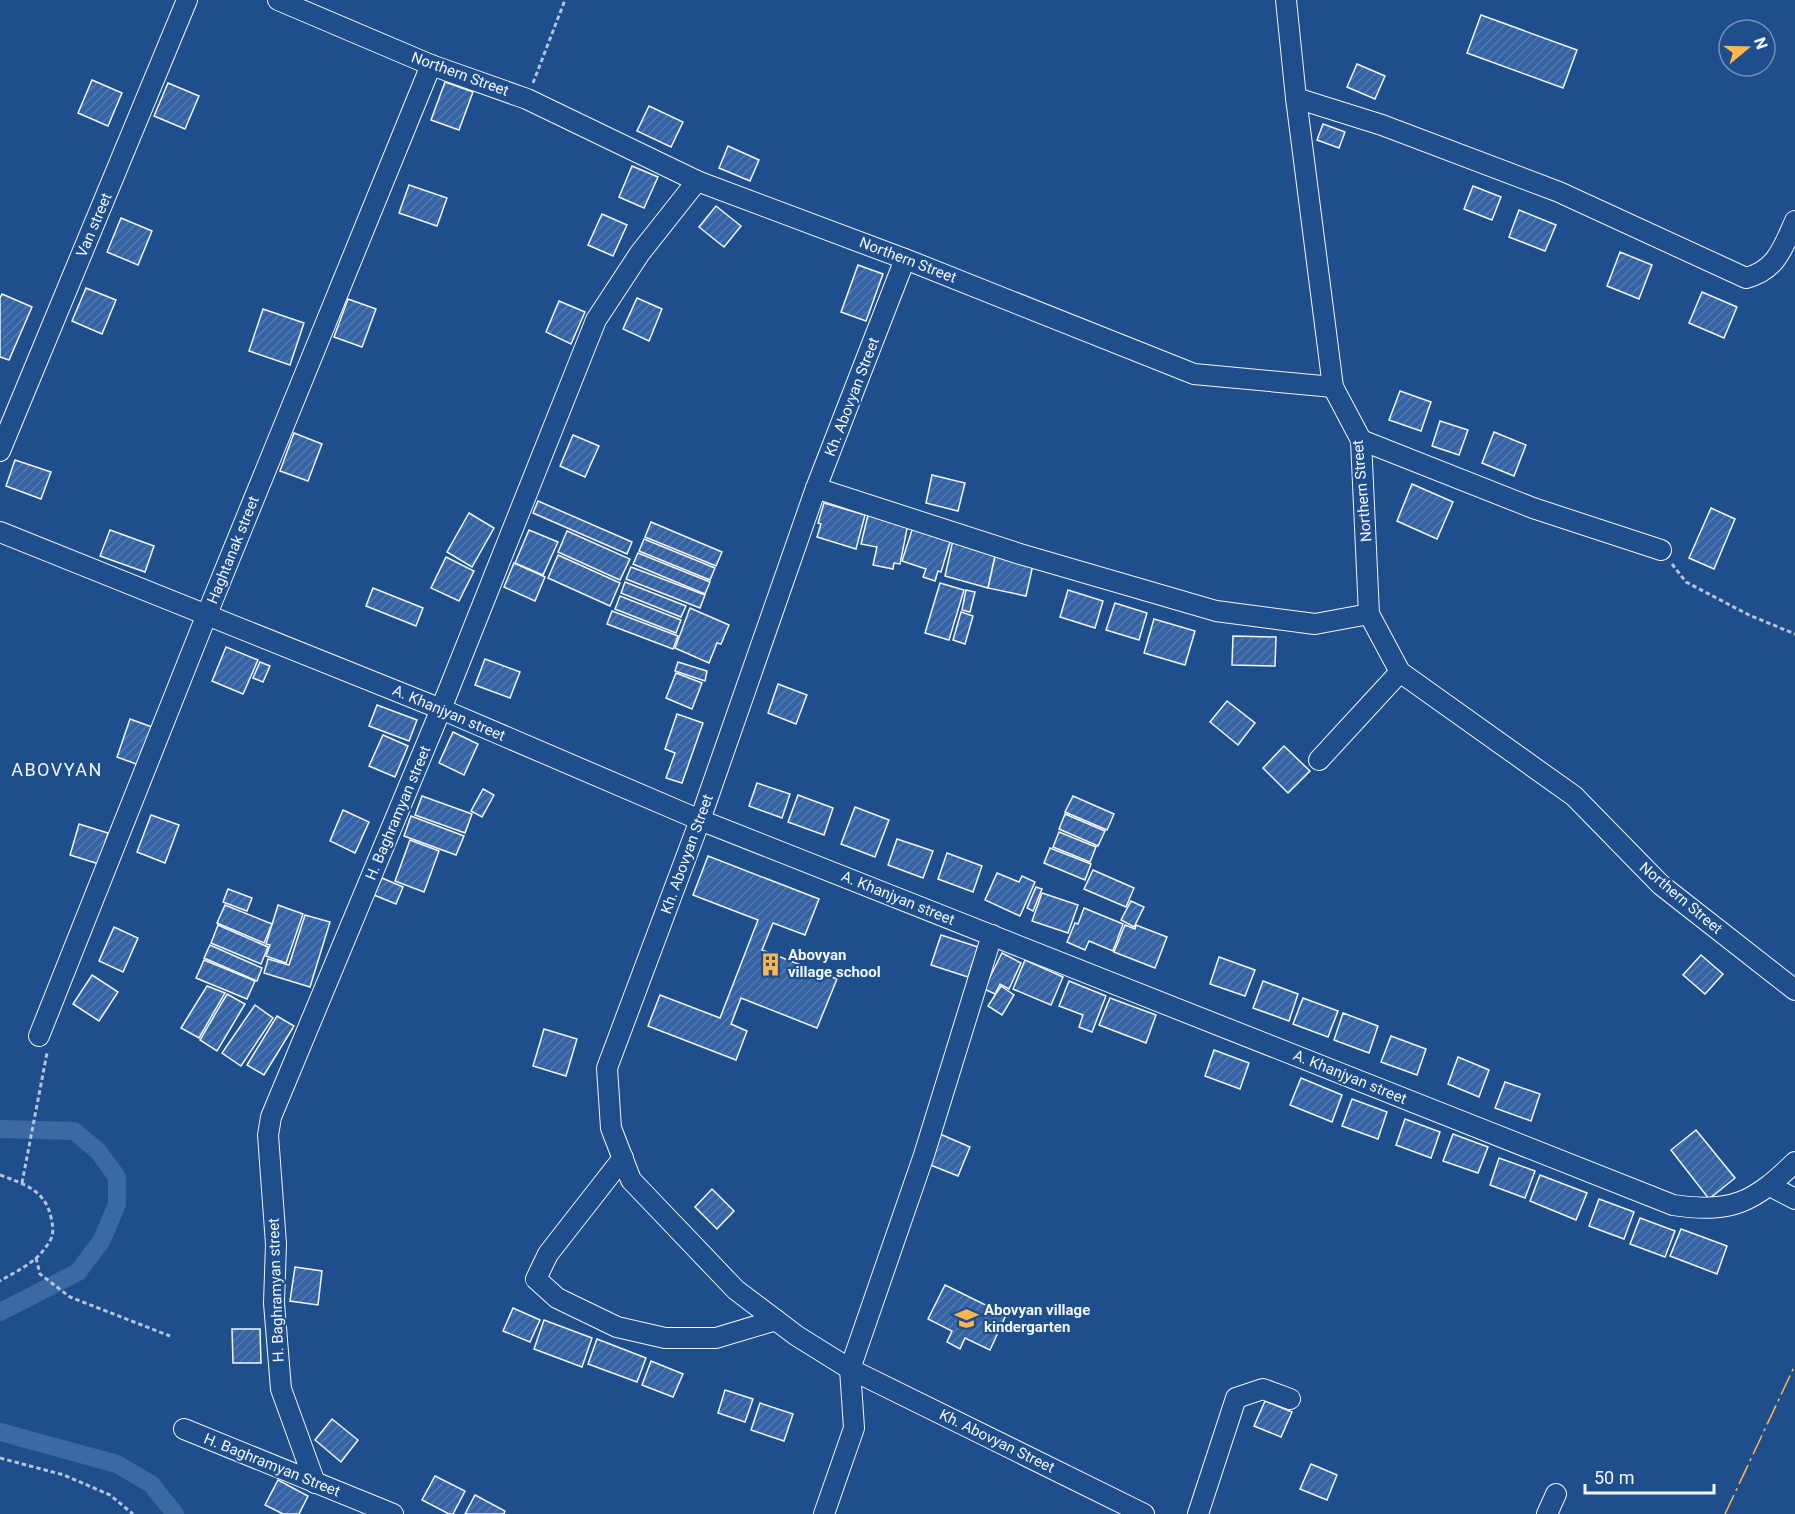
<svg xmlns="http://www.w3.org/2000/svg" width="1795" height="1514" viewBox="0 0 1795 1514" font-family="Roboto,sans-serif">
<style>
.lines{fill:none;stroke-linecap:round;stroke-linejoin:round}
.canal{stroke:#3b69a3;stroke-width:18}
.building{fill:url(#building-hatch);stroke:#f2f6ff;stroke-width:1.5}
.minor-casing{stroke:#f2f6ff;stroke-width:22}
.path{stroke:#b3c4dc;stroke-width:3;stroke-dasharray:4.5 3;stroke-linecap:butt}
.minor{stroke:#1f4e8c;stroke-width:20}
.power{stroke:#ffb74d;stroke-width:1.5;stroke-dasharray:21 4.5 3 4.5;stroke-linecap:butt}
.labels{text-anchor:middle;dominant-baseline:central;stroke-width:4.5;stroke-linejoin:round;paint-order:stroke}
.street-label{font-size:15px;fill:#f2f6ff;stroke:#1f4e8c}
.poi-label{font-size:15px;font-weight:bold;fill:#f2f6ff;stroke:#1f4e8c;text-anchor:start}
.quarter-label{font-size:18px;letter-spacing:1.5px;fill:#f2f6ff;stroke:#1f4e8c}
</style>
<defs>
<pattern id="building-hatch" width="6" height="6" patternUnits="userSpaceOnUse" patternTransform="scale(1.5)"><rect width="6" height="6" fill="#3563a3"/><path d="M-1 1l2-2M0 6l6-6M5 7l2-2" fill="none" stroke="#537ab1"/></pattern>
</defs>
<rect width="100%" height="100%" fill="#1f4e8c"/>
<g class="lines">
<!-- canal -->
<g class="canal">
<path d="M0,1129L74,1131L98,1151L117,1177V1204L102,1240L78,1272L0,1312"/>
<path d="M0,1432L117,1464L151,1484L175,1514"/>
</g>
</g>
<!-- building -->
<g class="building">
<path d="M1481,15L1577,50L1563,88L1467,53Z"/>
<path d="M1357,64L1385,76L1375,99L1347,87Z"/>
<path d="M92,80L122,93L108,126L78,113Z"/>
<path d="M445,82L473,92L459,130L431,120Z"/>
<path d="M168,83L199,96L185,129L154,116Z"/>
<path d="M649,106L683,122L671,147L637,131Z"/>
<path d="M1323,124L1345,132L1339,148L1317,140Z"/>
<path d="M728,146L759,160L750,181L719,168Z"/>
<path d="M632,166L658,177L644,208L619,197Z"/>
<path d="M409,185L447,198L437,226L399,213Z"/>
<path d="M1473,186L1501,197L1492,220L1464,209Z"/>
<path d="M716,206L741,226L724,247L699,227Z"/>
<path d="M1519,210L1556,225L1545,251L1509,237Z"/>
<path d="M602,214L627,225L613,256L588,245Z"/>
<path d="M121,218L152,231L138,265L107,252Z"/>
<path d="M1620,252L1652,265L1639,299L1607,286Z"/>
<path d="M858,265L883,274L866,321L841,312Z"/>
<path d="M86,288L116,300L102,334L72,321Z"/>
<path d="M1702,292L1737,307L1724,338L1689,323Z"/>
<path d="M2,294L32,307L9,360L0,357V298Z"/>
<path d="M637,298L662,309L649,341L623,329Z"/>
<path d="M348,299L376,309L362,347L334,337Z"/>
<path d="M559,301L585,312L571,344L546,332Z"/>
<path d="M263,309L304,323L290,365L249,351Z"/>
<path d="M1400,391L1431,402L1421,431L1389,420Z"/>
<path d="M1440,421L1468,430L1459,455L1432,446Z"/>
<path d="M1494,432L1526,445L1514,476L1482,463Z"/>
<path d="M294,433L322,444L308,481L280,471Z"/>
<path d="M573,435L599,446L585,477L560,466Z"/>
<path d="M15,460L51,472L41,499L6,486Z"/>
<path d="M932,475L965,483L958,511L926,503Z"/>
<path d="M1412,484L1453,502L1437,539L1397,521Z"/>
<path d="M538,501L632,542L627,554L533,513Z"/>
<path d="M824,503L865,515L856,549L817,537L821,524L818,523Z"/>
<path d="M1711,508L1735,519L1714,569L1689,558Z"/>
<path d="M469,513L494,528L472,567L447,552Z"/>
<path d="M868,515L908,524L900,564L894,563L893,569L873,565L877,547L861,544Z"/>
<path d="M651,522L722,552L716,566L645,537Z"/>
<path d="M913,527L951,539L941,572L938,571L935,581L923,577L926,569L902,561Z"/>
<path d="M110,530L154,546L145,572L100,556Z"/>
<path d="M529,530L558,542L543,575L515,563Z"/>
<path d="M567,531L630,559L620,580L558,552Z"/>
<path d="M644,539L715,568L710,580L639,551Z"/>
<path d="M953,540L996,552L988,588L945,576Z"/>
<path d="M996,552L1034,560L1026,596L988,588Z"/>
<path d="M638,553L710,582L705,594L633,564Z"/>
<path d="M558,555L620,583L610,606L548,578Z"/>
<path d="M446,557L474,571L459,601L431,588Z"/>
<path d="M514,563L545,577L535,601L504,587Z"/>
<path d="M631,567L705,595L700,608L626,579Z"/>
<path d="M625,582L686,606L681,617L621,593Z"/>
<path d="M940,583L964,590L949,640L925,633Z"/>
<path d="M373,588L423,608L416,626L366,606Z"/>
<path d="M966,590L975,592L970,612L962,610Z"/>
<path d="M1068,590L1103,601L1095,628L1060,617Z"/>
<path d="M620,596L681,620L676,633L615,609Z"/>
<path d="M1115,603L1147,613L1139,640L1106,630Z"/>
<path d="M690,608L729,625L721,644L717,643L709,663L675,648Z"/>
<path d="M612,611L678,636L673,649L607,624Z"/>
<path d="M961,612L973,616L965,644L953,640Z"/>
<path d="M1154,619L1195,631L1185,665L1144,653Z"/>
<path d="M1233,636L1276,637L1275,666L1232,665Z"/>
<path d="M226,647L258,660L243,694L212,681Z"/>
<path d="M485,659L520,672L510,698L475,685Z"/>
<path d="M260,662L270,666L263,682L253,678Z"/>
<path d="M678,662L707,671L705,681L675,671Z"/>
<path d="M676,673L702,683L692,709L666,698Z"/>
<path d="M778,684L807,695L796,724L768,713Z"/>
<path d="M1227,701L1255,723L1238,745L1210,722Z"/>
<path d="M377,705L417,720L409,741L369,726Z"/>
<path d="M677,714L703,723L682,783L666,778L675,753L665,749Z"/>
<path d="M130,719L152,727L139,765L117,757Z"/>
<path d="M453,732L478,744L464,775L439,763Z"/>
<path d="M383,735L408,746L395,777L369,766Z"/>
<path d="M1284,746L1310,771L1288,793L1263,768Z"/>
<path d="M757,783L790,794L782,818L749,806Z"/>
<path d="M483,789L494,795L482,817L471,811Z"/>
<path d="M798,795L833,808L824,835L788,822Z"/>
<path d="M422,796L472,814L465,833L415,815Z"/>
<path d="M1073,796L1114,814L1107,830L1065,812Z"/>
<path d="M855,807L889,820L875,857L841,844Z"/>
<path d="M343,810L369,822L355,853L330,841Z"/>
<path d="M1065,814L1105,831L1098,846L1059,829Z"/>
<path d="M151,815L179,825L165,863L137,852Z"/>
<path d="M411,816L464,836L456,855L404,836Z"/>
<path d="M79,824L108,833L99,864L70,855Z"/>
<path d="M1059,832L1096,847L1090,862L1053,847Z"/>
<path d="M897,839L933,851L923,878L888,865Z"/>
<path d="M410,840L439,851L424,892L395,881Z"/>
<path d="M1050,848L1091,864L1085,880L1044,863Z"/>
<path d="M947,853L982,866L973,892L938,879Z"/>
<path d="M708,856L819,899L805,935L773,923L762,950L837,979L817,1028L741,998L731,1024L747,1031L736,1060L648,1026L660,995L720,1018L758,920L693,895Z"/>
<path d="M1093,870L1134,888L1126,907L1084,889Z"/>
<path d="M997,873L1019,882L1022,876L1035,882L1020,916L985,900Z"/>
<path d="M382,878L403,887L396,904L374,895Z"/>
<path d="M1036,887L1042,889L1033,911L1027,908Z"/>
<path d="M228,889L252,898L247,911L223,902Z"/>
<path d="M1042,893L1078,905L1068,933L1032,921Z"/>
<path d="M1131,901L1144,907L1134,927L1121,920Z"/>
<path d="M225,905L272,924L264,943L217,923Z"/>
<path d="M278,905L303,914L286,963L266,956L270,945L266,944Z"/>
<path d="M1084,908L1123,924L1113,951L1089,941L1085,950L1067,942L1075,923L1078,924Z"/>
<path d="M305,915L330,922L310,987L264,973L268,959L289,965Z"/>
<path d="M218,925L268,947L261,964L211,943Z"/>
<path d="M1125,925L1135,929L1136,925L1167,937L1155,968L1114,952Z"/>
<path d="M114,927L138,938L123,972L99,961Z"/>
<path d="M941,935L978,947L968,977L931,965Z"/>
<path d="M210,945L262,968L257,981L204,958Z"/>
<path d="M1002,953L1021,963L1009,989L1000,984L995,994L984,989Z"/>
<path d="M1701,955L1723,974L1705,994L1683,975Z"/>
<path d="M1219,957L1255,970L1245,996L1210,984Z"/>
<path d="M204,960L255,981L247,999L196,978Z"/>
<path d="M1025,960L1063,977L1051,1005L1013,989Z"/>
<path d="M92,975L118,992L99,1021L73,1004Z"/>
<path d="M1069,981L1106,996L1092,1032L1079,1027L1083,1015L1059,1006Z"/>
<path d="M1263,981L1298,994L1289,1021L1253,1008Z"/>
<path d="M207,986L225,993L199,1038L181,1028Z"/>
<path d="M1001,986L1014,995L1002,1015L988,1006Z"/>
<path d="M227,994L245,1004L217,1051L200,1040Z"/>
<path d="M1110,998L1156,1015L1146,1043L1099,1025Z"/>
<path d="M1303,998L1338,1011L1328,1037L1293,1024Z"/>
<path d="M255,1005L273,1018L241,1066L222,1053Z"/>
<path d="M1343,1013L1378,1026L1369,1053L1334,1040Z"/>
<path d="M277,1016L294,1026L264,1075L247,1065Z"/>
<path d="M544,1029L577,1039L566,1076L533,1066Z"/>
<path d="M1391,1036L1426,1049L1417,1075L1381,1062Z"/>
<path d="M1214,1050L1249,1063L1240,1089L1205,1076Z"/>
<path d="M1458,1057L1489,1070L1479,1097L1448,1084Z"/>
<path d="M1301,1078L1342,1095L1332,1122L1290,1105Z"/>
<path d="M1505,1082L1540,1094L1531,1121L1495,1108Z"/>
<path d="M1352,1099L1387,1112L1378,1139L1342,1126Z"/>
<path d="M1405,1119L1440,1132L1431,1158L1396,1145Z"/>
<path d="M1696,1130L1735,1178L1709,1199L1671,1150Z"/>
<path d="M940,1134L970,1147L958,1176L928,1164Z"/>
<path d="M1453,1134L1488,1147L1478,1173L1443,1161Z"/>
<path d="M1499,1158L1535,1171L1525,1198L1490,1185Z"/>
<path d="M1540,1175L1587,1193L1576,1220L1530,1201Z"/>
<path d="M712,1189L734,1211L717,1229L695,1207Z"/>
<path d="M1599,1199L1634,1212L1624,1239L1589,1226Z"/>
<path d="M1640,1218L1675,1231L1665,1257L1630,1244Z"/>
<path d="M1681,1229L1727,1246L1717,1274L1670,1256Z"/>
<path d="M295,1267L322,1271L318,1305L290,1301Z"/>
<path d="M945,1285L1006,1315L990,1350L965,1338L960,1349L947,1342L952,1331L928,1319Z"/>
<path d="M513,1308L540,1320L530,1342L503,1331Z"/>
<path d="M544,1320L592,1338L582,1367L534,1349Z"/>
<path d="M232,1329H260L261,1363H233Z"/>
<path d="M597,1339L646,1358L637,1382L588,1364Z"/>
<path d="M651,1361L683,1374L673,1397L642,1385Z"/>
<path d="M725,1390L753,1399L745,1422L718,1413Z"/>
<path d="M1265,1401L1292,1412L1281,1437L1254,1426Z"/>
<path d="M760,1403L793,1414L784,1441L751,1430Z"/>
<path d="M332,1419L358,1440L341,1462L315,1440Z"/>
<path d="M1311,1464L1337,1475L1327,1500L1300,1489Z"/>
<path d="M435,1476L465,1491L453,1514H449L422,1500Z"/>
<path d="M278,1480L308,1496L299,1514H283L265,1505Z"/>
<path d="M475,1495L505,1511L504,1514H465Z"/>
</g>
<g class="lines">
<defs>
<g id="minor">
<path d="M278,0L431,65L527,99L697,181L905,259L1194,374L1333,387"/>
<path d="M1286,0L1296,98L1333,387L1361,440L1369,614L1400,672L1574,796L1661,885L1795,990"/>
<path d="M1296,98L1382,125L1559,192L1746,278C1777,270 1783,247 1795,221"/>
<path d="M905,259L816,488L700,820L607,1068L611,1128L631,1180L736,1290L797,1336L850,1369L1144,1514"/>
<path d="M1361,440L1533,508L1661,550"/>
<path d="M0,451L187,0"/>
<path d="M816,488L1020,554L1216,611L1315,624L1369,614"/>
<path d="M0,532L441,709L700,820L1673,1205C1732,1214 1754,1202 1795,1162"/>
<path d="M1319,760L1400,672"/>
<path d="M39,1036L207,614L431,65"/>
<path d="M623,1158L548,1254L536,1279L557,1298L617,1327L665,1338H716L776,1320"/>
<path d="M1770,1186L1795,1199"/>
<path d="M184,1429L393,1514"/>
<path d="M315,1483L281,1389L274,1303L276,1244L268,1135L271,1117L441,709L596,320L640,253L697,181"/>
<path d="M824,1514L854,1428L850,1369L924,1155L992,935"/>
<path d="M1198,1514L1236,1398L1263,1389L1290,1399"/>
<path d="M1547,1514L1556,1494"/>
</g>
</defs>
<!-- minor casing -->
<use href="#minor" class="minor-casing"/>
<!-- path -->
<g class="path">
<path d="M533,83L565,0"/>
<path d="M1672,564L1686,582L1749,615L1795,634"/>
<path d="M0,1175C24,1184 45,1190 51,1217C54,1231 54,1237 45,1248C35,1263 15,1272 0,1281"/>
<path d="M22,1183L47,1053"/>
<path d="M36,1258L40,1274L70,1297L170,1336"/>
<path d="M0,1458L64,1475L110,1495L133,1514"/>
</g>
<!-- minor -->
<use href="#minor" class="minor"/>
<!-- power -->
<path class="power" d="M1725,1514L1795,1365"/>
</g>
<!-- icons -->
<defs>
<symbol id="building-bare" viewBox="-9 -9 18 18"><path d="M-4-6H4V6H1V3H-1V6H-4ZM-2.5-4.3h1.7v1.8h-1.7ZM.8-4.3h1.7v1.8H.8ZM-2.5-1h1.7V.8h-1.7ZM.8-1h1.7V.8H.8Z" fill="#ffb74d" stroke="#1f4e8c" stroke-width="2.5" paint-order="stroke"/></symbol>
<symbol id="school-bare" viewBox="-9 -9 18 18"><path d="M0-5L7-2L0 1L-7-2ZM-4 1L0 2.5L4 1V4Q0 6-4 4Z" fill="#ffb74d" stroke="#1f4e8c" stroke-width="2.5" paint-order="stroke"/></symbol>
</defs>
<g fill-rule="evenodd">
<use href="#building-bare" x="754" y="948" width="33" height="33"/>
<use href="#school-bare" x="950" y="1302" width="33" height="33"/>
</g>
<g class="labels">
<!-- street labels -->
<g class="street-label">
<text transform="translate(460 74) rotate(20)">Northern Street</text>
<text transform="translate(94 225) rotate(-67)">Van street</text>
<text transform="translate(908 260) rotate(21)">Northern Street</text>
<text transform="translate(852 397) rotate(-69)">Kh. Abovyan Street</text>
<text transform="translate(1362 491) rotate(-95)">Northern Street</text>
<text transform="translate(233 550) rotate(-68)">Haghtanak street</text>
<text transform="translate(449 713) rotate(23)">A. Khanjyan street</text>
<text transform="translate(398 813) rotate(-67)">H. Baghramyan street</text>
<text transform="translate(687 854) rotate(-70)">Kh. Abovyan Street</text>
<text transform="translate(898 898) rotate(22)">A. Khanjyan street</text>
<text transform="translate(1681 898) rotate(40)">Northern Street</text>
<text transform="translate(1350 1077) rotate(22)">A. Khanjyan street</text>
<text transform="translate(276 1290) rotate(-92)">H. Baghramyan street</text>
<text transform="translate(997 1441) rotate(26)">Kh. Abovyan Street</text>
<text transform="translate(272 1465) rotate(22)">H. Baghramyan Street</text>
</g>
<!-- poi labels -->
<g class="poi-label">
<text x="788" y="955">Abovyan<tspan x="788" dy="17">village school</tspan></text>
<text x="984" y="1310">Abovyan village<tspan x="984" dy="17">kindergarten</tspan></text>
</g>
<!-- quarter labels -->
<g class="quarter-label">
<text x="57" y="769">ABOVYAN</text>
</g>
</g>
<!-- north arrow -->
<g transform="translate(1747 48) rotate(71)"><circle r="28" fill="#1f4e8c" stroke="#7391ba" stroke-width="1.5"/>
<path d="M0-4.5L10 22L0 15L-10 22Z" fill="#ffb74d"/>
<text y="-9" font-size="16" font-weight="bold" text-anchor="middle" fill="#f2f6ff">N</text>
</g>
<!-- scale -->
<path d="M1585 1484v9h129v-9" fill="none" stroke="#f2f6ff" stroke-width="3"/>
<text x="1594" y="1484" font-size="18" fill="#f2f6ff" stroke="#1f4e8c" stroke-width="4.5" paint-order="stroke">50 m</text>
</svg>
